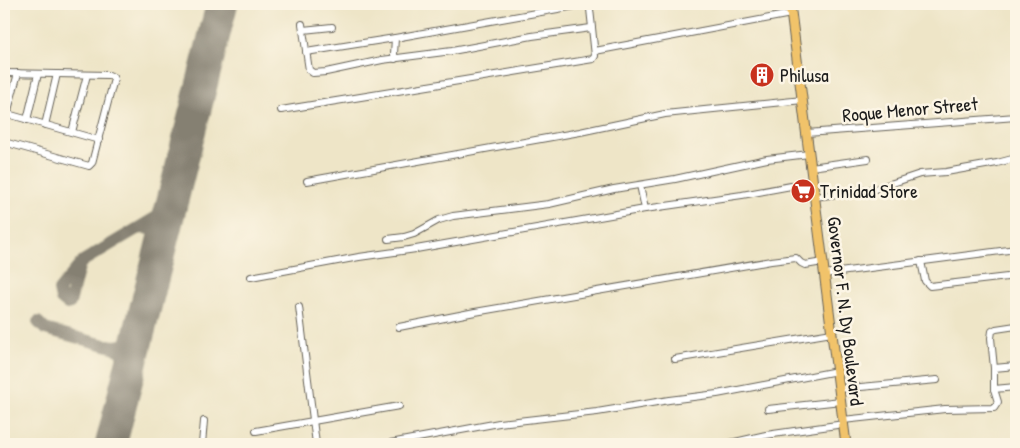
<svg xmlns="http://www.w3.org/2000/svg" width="1020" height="448" viewBox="0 0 1020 448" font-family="'Patrick Hand',sans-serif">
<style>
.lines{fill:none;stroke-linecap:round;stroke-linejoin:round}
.taxiway{stroke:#858072;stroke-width:12}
.runway{stroke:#858072;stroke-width:32}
.minor-casing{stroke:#666258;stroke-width:8}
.highway-casing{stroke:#666258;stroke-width:11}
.minor{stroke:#fff;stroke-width:6}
.highway{stroke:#f1c36a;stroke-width:9}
.labels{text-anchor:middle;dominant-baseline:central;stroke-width:5;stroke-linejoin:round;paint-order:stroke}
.poi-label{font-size:19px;fill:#1c1c1c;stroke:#fcf5e5;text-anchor:start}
.street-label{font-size:19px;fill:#1c1c1c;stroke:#fcf5e5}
</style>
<rect width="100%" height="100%" fill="#fcf5e5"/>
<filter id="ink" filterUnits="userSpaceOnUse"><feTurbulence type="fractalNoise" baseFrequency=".02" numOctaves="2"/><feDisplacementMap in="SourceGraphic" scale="10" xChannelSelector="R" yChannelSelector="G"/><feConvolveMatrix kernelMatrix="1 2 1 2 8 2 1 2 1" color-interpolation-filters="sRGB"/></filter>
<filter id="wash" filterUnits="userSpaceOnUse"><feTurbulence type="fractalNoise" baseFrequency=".0096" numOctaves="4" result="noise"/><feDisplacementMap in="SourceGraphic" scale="20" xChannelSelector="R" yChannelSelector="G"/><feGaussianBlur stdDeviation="1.12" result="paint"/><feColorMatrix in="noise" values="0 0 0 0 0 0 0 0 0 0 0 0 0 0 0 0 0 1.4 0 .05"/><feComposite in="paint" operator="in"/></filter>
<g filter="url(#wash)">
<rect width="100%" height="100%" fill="#eee5c7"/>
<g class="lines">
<!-- taxiway -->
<g class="taxiway">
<path d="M137,229C145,227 160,229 162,239C162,239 161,246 160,247"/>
<path d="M79,267L70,303L67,304L61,299L59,290L83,261L165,212L169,209L171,204"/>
<path d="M38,322L45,329L116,348L127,358L129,364L126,382"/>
<path d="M109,345C123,348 134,341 140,328"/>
</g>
<!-- runway -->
<path class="runway" d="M111,444L222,4"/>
</g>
</g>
<g filter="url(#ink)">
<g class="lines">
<defs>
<g id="minor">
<path d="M302,24L309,70L313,73L326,72L382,60L452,51L532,36L591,28"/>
<path d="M303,30L332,27"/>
<path d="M595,51L791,14"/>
<path d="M306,52L395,38"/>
<path d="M4,73L109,75L113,77L114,79L92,163L89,166L4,142"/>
<path d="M281,110L593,59L595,56L590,9L588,5L586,4L395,38L394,54L395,59"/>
<path d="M4,113L99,140"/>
<path d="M7,114L18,73"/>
<path d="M27,120L38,74"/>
<path d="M45,125L57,74"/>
<path d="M72,132L87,75"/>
<path d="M807,133L1016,117"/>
<path d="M811,167L868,159"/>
<path d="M307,181L580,132L665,114L803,100"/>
<path d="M815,197L875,189L920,174L946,172L997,163L1016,158"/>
<path d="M645,209L742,195L813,182"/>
<path d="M388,239L404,237L414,234L439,220L453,216L549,204L614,189L675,179L767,159L809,154"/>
<path d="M921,261L925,281L930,286L1016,276"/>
<path d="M824,274L1016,249"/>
<path d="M251,277L359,257L416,249L645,209L640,185"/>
<path d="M299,307L316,444"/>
<path d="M399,327L475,312L771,261L796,258L801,263L805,265L823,262"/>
<path d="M675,359L832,333"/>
<path d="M994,368L991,338L992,331L996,329L1016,326"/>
<path d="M839,389L937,380"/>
<path d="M994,389L1016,387"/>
<path d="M768,409L841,401"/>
<path d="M843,420L945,409L994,408L998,402L994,389V368L1016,366"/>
<path d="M256,431L399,406"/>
<path d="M202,444L204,421"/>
<path d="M385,444L499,423L597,412L669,400L717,394L837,371"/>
<path d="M726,444L766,435L844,424"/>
</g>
<path id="highway" d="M790,4L846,444"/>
</defs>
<!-- minor casing -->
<use href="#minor" class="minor-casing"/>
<!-- highway casing -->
<use href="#highway" class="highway-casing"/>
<!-- minor -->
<use href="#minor" class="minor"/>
<!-- highway -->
<use href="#highway" class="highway"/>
</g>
</g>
<!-- icons -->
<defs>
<symbol id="building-disc" viewBox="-11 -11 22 22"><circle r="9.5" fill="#c8321e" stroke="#fcf5e5"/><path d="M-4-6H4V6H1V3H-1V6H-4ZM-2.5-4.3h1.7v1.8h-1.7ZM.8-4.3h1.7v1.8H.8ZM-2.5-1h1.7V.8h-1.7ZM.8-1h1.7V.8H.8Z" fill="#fff"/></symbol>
<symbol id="supermarket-disc" viewBox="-11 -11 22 22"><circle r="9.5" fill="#c8321e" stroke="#fcf5e5"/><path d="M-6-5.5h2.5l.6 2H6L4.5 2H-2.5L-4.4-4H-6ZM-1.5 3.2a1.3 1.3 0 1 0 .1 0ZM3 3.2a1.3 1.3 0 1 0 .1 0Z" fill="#fff"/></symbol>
</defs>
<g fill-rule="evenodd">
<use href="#building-disc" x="748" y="61" width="28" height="28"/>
<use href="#supermarket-disc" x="789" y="177" width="28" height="28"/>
</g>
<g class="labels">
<!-- poi labels -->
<g class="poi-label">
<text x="780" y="75">Philusa</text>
<text x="820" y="191">Trinidad Store</text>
</g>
<!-- street labels -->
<g class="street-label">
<text transform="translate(910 109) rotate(-5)">Roque Menor Street</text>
<text transform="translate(846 311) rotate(83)">Governor F. N. Dy Boulevard</text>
</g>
</g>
<!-- margin -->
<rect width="1020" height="448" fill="none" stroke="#fcf5e5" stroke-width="20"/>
</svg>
